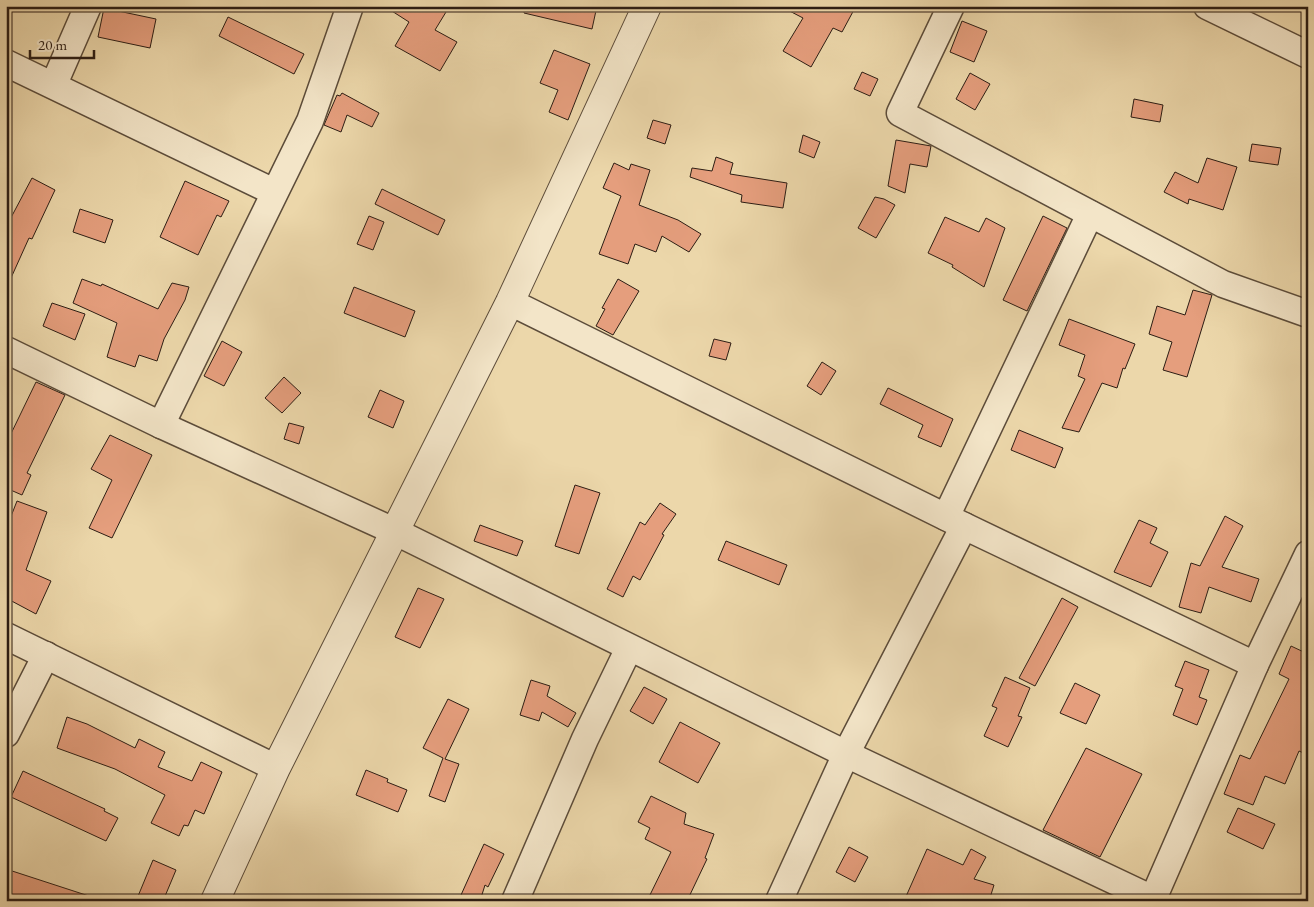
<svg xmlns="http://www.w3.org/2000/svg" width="1314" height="907" viewBox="0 0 1314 907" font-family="'EB Garamond',serif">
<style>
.building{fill:#e59e7d;stroke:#2c1d14}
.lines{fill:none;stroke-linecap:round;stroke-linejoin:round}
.minor-casing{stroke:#5c4c3a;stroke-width:29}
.tertiary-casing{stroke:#5c4c3a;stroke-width:30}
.minor{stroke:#f3e5c8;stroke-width:26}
.tertiary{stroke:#f3e5c8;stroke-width:28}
</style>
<rect width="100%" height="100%" fill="#ecd7aa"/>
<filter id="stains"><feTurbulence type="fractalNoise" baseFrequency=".004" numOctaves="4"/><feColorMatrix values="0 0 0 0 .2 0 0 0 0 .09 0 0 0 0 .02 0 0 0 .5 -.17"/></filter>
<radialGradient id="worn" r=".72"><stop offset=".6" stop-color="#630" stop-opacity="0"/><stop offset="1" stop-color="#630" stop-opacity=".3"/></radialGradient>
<!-- building -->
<g class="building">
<path d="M384,6H435L446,12L435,30L457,42L440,71L395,46L409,22Z"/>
<path d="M525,6H597L592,29L524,13Z"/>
<path d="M780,6H856L842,32L833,28L811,67L783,51L803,18Z"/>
<path d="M104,8L156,19L150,48L98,37Z"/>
<path d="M228,17L304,54L294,74L219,36Z"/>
<path d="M962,21L987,31L974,62L950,52Z"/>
<path d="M554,50L590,64L568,120L549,112L558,90L540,83Z"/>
<path d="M862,72L878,79L870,96L854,89Z"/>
<path d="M970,73L990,84L975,110L956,99Z"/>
<path d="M342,93L379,113L372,127L347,115L341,132L324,125L337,95L340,96Z"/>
<path d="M1134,99L1163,105L1160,122L1131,117Z"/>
<path d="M653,120L671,125L665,144L647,138Z"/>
<path d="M803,135L820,142L814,158L799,152Z"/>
<path d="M896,140L931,146L927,167L910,164L905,193L888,186Z"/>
<path d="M1252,144L1281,148L1278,165L1249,161Z"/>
<path d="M716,157L733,163L730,174L787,183L783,208L741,202L742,195L690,177L692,168L712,171Z"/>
<path d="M1207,158L1237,167L1223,210L1189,199L1188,204L1164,192L1175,172L1198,183Z"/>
<path d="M614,163L629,170L631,164L650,170L639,205L678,220L701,234L689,252L662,236L656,252L635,244L628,264L599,254L621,196L603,188Z"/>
<path d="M32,178L55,190L32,239L29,238L6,289V227Z"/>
<path d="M185,181L229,201L221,217L217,215L198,255L160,237Z"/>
<path d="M382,189L445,220L438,235L375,204Z"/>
<path d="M875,197L884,199L895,205L876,238L858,228Z"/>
<path d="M80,209L113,220L105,243L73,232Z"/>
<path d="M369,216L384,222L373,250L357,244Z"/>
<path d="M1043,216L1067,228L1027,311L1003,300Z"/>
<path d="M945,217L979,232L986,218L1005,228L984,287L952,267L953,265L928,253Z"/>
<path d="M82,279L101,286L102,284L158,309L172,283L189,287L185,300L164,339L157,361L139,355L135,367L107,357L117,323L73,303Z"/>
<path d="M618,279L639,291L613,335L596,326L605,309L602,308Z"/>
<path d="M354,287L415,311L405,337L344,313Z"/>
<path d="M1193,290L1212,295L1187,377L1163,370L1172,342L1149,334L1157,306L1185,315Z"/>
<path d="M52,303L85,314L75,340L43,326Z"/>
<path d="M1069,319L1135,344L1125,369L1123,368L1117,388L1102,383L1079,432L1062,428L1085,379L1078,376L1085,355L1059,345Z"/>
<path d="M714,339L731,343L726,360L709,356Z"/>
<path d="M222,341L242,352L224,386L204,376Z"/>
<path d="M822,362L836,371L821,395L807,386Z"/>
<path d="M284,377L301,393L282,413L265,398Z"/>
<path d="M36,382L65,395L27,473L31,475L22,495L6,488V444Z"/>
<path d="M888,388L953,419L941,447L918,437L923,425L880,404Z"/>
<path d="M380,390L404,401L393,428L368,417Z"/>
<path d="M289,423L304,427L299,444L284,439Z"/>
<path d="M1019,430L1063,448L1055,468L1011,450Z"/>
<path d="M110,435L152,455L112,538L89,528L112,480L91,469Z"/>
<path d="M575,485L600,493L579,554L555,546Z"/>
<path d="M17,501L47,512L26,570L51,581L36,614L6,598V529Z"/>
<path d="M660,503L676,514L662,534L664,535L640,580L633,576L623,597L607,589L640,522L645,525Z"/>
<path d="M1225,516L1243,526L1222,567L1259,579L1251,602L1209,587L1201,613L1179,607L1191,563L1200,566Z"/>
<path d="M1139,520L1157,528L1150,543L1168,552L1151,587L1114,572Z"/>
<path d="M480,525L523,541L517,556L474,541Z"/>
<path d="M726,541L787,565L779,585L718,560Z"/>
<path d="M418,588L444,599L420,648L395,637Z"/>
<path d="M1062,598L1078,607L1035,686L1019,678Z"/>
<path d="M1291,646L1308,654V755L1299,751L1285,784L1265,776L1253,805L1224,794L1240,755L1250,759L1289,679L1279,674Z"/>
<path d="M1185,661L1209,670L1199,697L1207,700L1197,725L1173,715L1183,689L1175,686Z"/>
<path d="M1005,677L1030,688L1018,716L1022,717L1008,747L984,736L997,708L992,706Z"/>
<path d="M531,680L550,686L547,696L576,713L568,727L542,712L539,721L520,715Z"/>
<path d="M1075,683L1100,695L1086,724L1060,713Z"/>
<path d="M644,687L667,699L653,724L630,711Z"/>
<path d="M448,699L469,709L445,759L459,764L445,802L429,796L443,758L423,748Z"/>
<path d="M67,717L87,724L135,748L139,739L165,752L158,767L192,781L201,762L222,772L204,814L195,810L188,826L184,825L179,836L151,823L165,795L115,769L57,748Z"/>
<path d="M680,722L720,743L698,783L659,762Z"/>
<path d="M1086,748L1142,774L1100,857L1043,830Z"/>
<path d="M366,770L388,779L387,782L407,790L398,812L356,795Z"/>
<path d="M23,771L105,809L104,811L118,818L106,841L11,797Z"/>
<path d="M651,796L686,813L684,824L714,834L705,858L707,859L687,901H647L671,852L645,839L650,828L638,822Z"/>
<path d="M1238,808L1275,824L1263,849L1227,832Z"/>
<path d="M484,844L504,854L488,887L485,885L480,901H478L461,895Z"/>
<path d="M849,847L868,857L855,882L836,872Z"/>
<path d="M927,849L963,865L971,849L986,857L974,879L994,885L989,901H904Z"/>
<path d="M153,860L176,870L163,901H136Z"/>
<path d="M6,869L92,897L91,901H6Z"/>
</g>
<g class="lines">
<defs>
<g id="minor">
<path d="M951,6L900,113L1223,284L1308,314"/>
<path d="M1207,6L1308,55"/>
<path d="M6,63L274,192"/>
<path d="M54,84L88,6"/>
<path d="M510,302L964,526L1255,665"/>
<path d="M6,350L161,425L394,531L846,754L1157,901"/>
<path d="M161,425L310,121L350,6"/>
<path d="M946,517L1090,214"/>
<path d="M6,636L276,768"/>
<path d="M6,734L46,655"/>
<path d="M1153,899L1255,665L1308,554"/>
<path d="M515,901L585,739L629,648"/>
<path d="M779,901L846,754L964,526"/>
</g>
<path id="tertiary" d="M215,901L276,768L510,302L647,6"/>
</defs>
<!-- minor casing -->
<use href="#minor" class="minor-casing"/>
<!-- tertiary casing -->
<use href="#tertiary" class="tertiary-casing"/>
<!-- minor -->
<use href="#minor" class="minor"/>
<!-- tertiary -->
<use href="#tertiary" class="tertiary"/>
</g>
<!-- margin -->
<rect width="1314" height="907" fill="none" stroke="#ecd7aa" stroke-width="25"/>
<rect x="8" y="8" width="1299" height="892" fill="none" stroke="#2c1d14" stroke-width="2.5"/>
<rect x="12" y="12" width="1289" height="882" fill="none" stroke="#2c1d14"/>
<!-- scale -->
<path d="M30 50v8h64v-8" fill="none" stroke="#2c1d14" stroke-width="2.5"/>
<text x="38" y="50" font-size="15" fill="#2c1d14" stroke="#f3e5c8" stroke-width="4" paint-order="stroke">20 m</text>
<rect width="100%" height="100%" filter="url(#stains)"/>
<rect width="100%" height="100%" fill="url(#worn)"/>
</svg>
